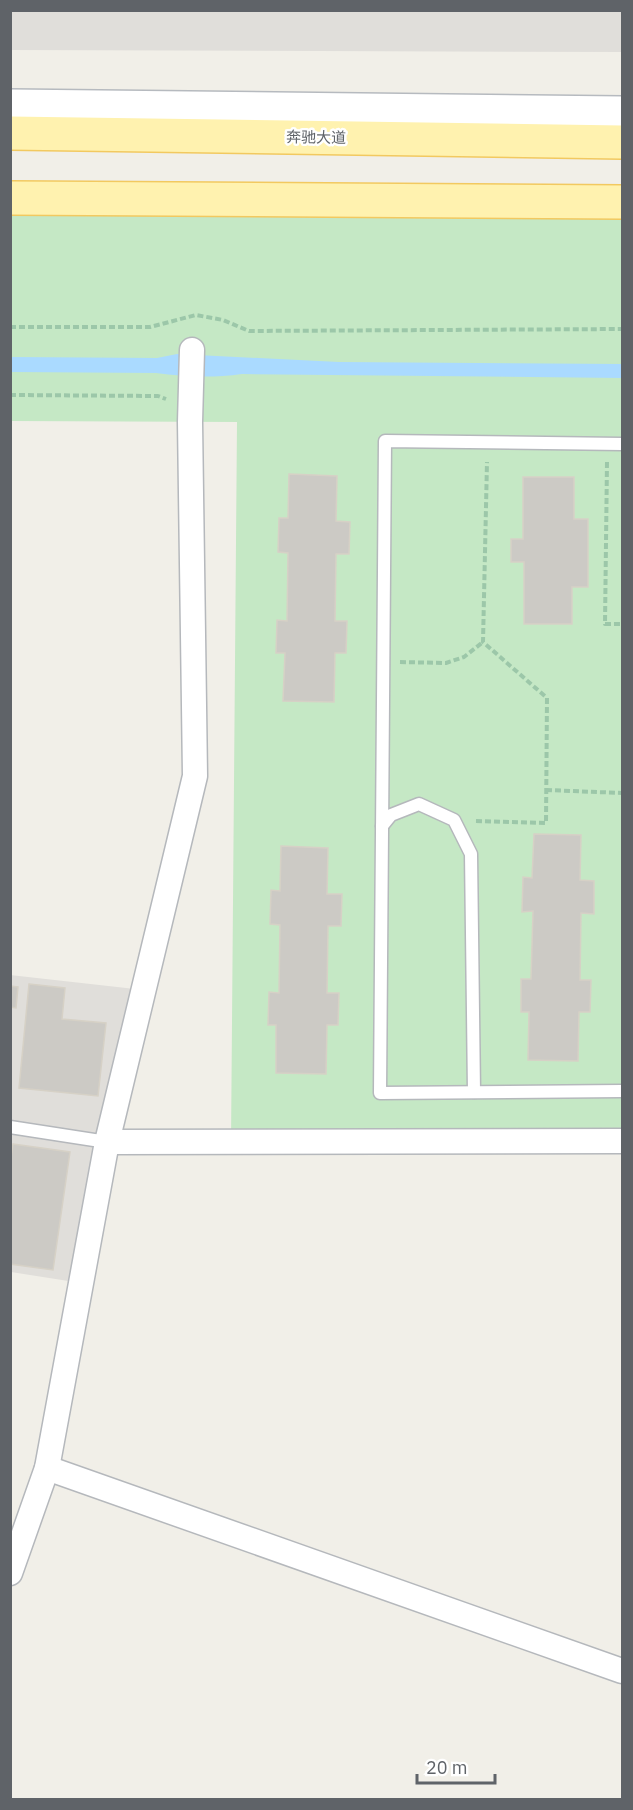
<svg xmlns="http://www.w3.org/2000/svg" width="633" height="1810" viewBox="0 0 633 1810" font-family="'IBM Plex Sans','Noto Sans SC',sans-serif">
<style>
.industrial{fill:#e0deda}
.green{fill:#c5e8c5}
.water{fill:#aadaff}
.building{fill:#cccac5;stroke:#d6d1c6;stroke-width:1.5}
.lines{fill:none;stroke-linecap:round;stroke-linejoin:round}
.lane-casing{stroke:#b5b8bc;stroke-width:15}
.street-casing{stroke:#b5b8bc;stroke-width:27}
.secondary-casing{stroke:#b6babf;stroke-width:36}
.primary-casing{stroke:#f2c960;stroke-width:36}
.path{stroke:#9cc7a9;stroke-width:4;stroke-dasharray:6 3;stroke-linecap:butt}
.lane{stroke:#fff;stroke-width:12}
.street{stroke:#fff;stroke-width:24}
.secondary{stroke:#fff;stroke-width:33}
.primary{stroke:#fff2af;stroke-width:33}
.labels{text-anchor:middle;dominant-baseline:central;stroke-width:5;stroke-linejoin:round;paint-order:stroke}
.street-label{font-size:15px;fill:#5f6368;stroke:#fff}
</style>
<rect width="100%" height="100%" fill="#f1efe8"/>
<!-- industrial -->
<g class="industrial">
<path d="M11,10L622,11V52L11,50Z"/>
<path d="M10,975L144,990L81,1283L11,1272Z"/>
</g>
<!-- green -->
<path class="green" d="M11,198L622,202V1141L231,1142L237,422L11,421Z"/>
<!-- water -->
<path class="water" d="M177,354L339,362L622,364V378L242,374C213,378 185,377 156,373L11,372V357L157,358Z"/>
<!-- building -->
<g class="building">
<path d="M289,474L337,476L336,521L350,522L349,554H336L335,621H347L346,653H335L334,702L283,701L285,653H276L277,620L287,621L288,553L278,552L279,518H288Z"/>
<path d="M523,477H574V519H588V587H572V624H524V562H511V539H523Z"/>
<path d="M534,834L581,835L580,880L594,881V914L581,913L580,980H591L590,1012H579L578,1061L528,1060L529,1012H521V979H531L533,911L522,912L523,877L532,878Z"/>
<path d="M281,846L328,848L327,894H342L341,926H328L327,993H339L338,1025H327L326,1074L276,1073V1025H268L269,992L279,993L280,925L270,924L271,890L280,891Z"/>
<path d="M29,984L65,988L62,1019L106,1023L98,1096L19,1088Z"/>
<path d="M10,986L18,987L16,1008L10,1007Z"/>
<path d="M13,1144L70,1152L53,1270L10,1264V1165Z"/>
</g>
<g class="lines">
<defs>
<g id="lane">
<path d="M622,444L385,441L380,1093L622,1091"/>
<path d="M382,826L391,815L419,804L454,820L471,854L474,1092"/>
<path d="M10,1127L107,1142"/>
</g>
<g id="street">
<path d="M192,350L190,422L195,776L107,1142L622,1141"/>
<path d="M47,1468L622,1671"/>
<path d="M10,1573L47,1468L107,1142"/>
</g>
<path id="secondary" d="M10,106L622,113"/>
<g id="primary">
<path d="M10,133L622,142"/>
<path d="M10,198L622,202"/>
</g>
</defs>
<!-- lane casing -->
<use href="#lane" class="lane-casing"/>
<!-- street casing -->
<use href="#street" class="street-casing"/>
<!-- secondary casing -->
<use href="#secondary" class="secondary-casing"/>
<!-- primary casing -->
<use href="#primary" class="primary-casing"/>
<!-- path -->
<g class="path">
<path d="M10,327H150L196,315L223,320L249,331L622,329"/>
<path d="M10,395L158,396L166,399"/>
<path d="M607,462L605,624H622"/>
<path d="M400,662L446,663L464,657L483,642"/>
<path d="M546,790L622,793"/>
<path d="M476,821L546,823L547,698L483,642L487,462"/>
</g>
<!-- lane -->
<use href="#lane" class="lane"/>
<!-- street -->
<use href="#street" class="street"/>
<!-- secondary -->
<use href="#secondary" class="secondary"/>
<!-- primary -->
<use href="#primary" class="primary"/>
</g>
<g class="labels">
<!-- street labels -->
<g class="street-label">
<text transform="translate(316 137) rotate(1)">奔驰大道</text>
</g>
</g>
<!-- border -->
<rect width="633" height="1810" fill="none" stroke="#5f6368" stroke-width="24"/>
<!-- scale -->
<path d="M417 1774v9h78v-9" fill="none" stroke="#5f6368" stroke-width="3"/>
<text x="426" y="1774" font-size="18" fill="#5f6368" stroke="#ffffff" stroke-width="4.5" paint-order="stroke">20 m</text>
</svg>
